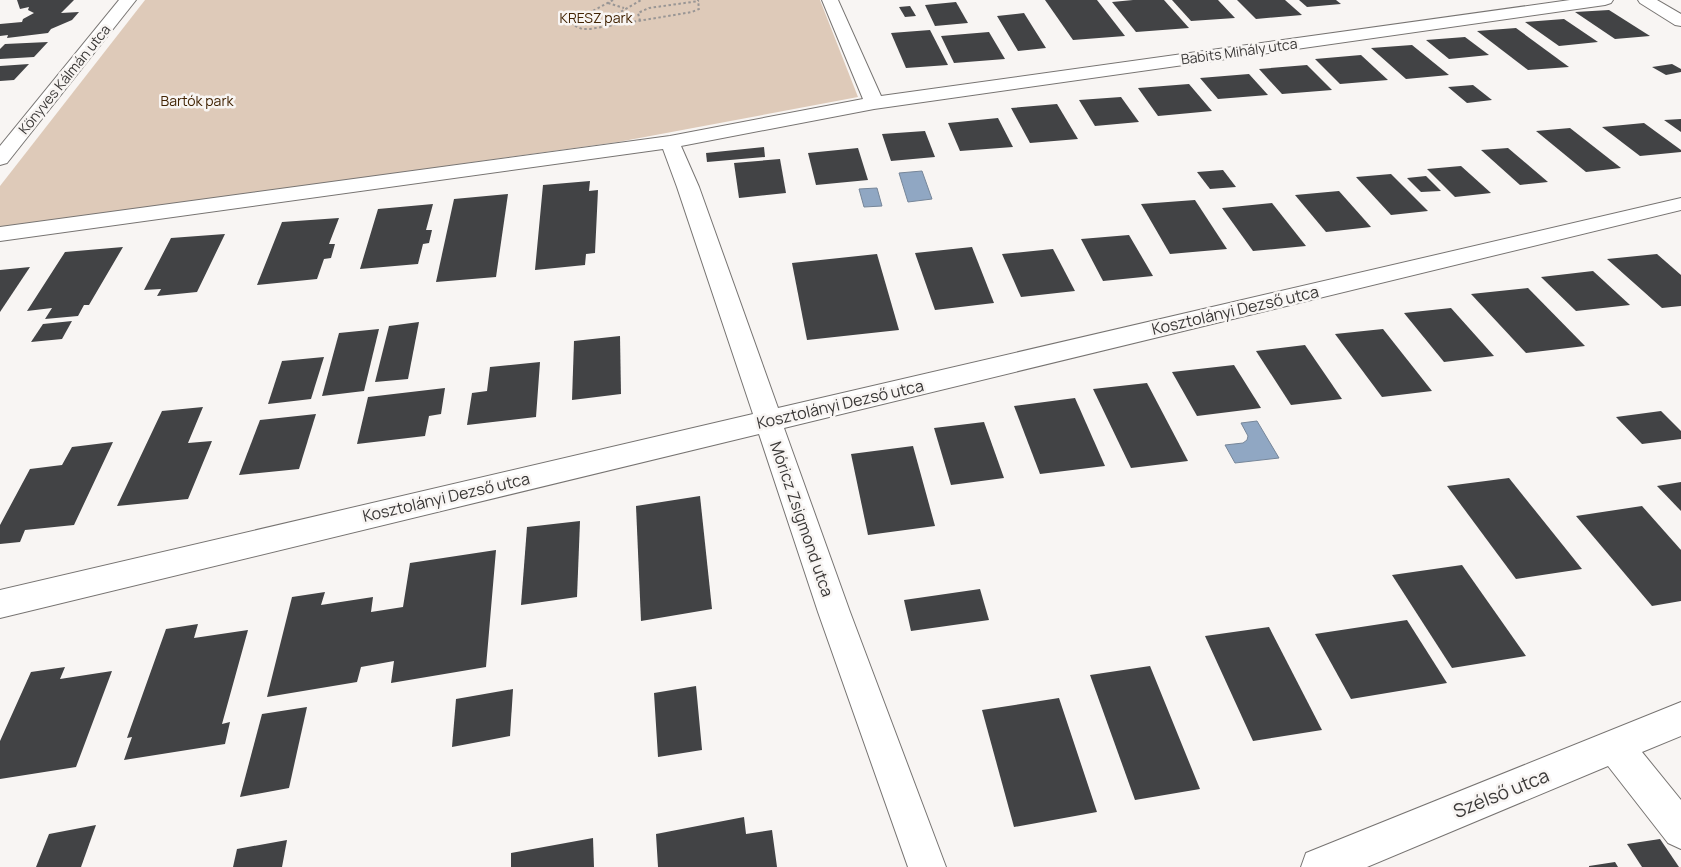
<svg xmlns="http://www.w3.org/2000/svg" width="1681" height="867" viewBox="0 0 1681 867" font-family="Manrope,sans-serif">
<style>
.green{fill:#decab9}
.water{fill:#90a7c3;stroke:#768699}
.building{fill:#424345}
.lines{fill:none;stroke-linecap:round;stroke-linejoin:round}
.street-casing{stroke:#777472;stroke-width:2}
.path{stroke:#999695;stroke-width:2;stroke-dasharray:2.5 2.5;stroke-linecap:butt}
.street{fill:#fff;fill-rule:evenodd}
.labels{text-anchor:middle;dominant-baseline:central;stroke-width:5;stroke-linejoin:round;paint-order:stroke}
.far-park-label{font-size:14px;fill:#422404;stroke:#f8f5f3}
.far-street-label{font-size:14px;fill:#3a3837;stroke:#f8f5f3}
.street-label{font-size:16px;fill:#3a3837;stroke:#f8f5f3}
.near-street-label{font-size:19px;fill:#3a3837;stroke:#f8f5f3}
</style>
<rect width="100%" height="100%" fill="#f8f5f3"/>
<!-- green -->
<path class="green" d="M145,0H820L858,97L618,142L0,228V186Z"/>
<!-- water -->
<g class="water">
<path d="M922,171L932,199L908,202L899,173Z"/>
<path d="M877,188L882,206L864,207L859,189Z"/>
<path d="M1257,421L1279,458L1235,463L1225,445L1243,443L1247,440L1248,436L1241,423Z"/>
</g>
<!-- building -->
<g class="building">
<path d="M17,0H74L61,13L79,12L72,20L51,29L48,33L7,38L8,35L0,36V24L22,22L23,19L34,13L28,10L29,7L20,9Z"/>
<path d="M1045,0H1097L1125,36L1073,40Z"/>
<path d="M1133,0H1164L1189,28L1136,32L1112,2Z"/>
<path d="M1172,0H1218L1235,18L1191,21Z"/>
<path d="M1237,0H1285L1302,15L1256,19Z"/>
<path d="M1299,0H1336L1341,4L1307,7Z"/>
<path d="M956,2L968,23L935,26L925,5Z"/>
<path d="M910,6L916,16L905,17L899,7Z"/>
<path d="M1609,10L1650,36L1615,39L1575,12Z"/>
<path d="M1024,13L1034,29L1046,48L1018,51L997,16Z"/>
<path d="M1564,19L1598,42L1559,46L1525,22Z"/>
<path d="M1516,28L1569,67L1528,70L1477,31Z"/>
<path d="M930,30L948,65L906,68L891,33Z"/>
<path d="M989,32L1005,59L954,63L941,36Z"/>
<path d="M1465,37L1489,55L1449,59L1426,40Z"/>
<path d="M48,42L34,57L0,59V49L5,44Z"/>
<path d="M1412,45L1449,75L1406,79L1371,48Z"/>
<path d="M1361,55L1388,80L1340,84L1315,59Z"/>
<path d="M29,64L14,80L0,81V66Z"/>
<path d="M1672,64L1681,69V72L1666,75L1652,67Z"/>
<path d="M1307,65L1332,90L1282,94L1259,69Z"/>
<path d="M1249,74L1268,95L1218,99L1200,78Z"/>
<path d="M1189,84L1212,111L1158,116L1138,88Z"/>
<path d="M1473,85L1492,100L1467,103L1448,87Z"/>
<path d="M1121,97L1139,122L1095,126L1079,100Z"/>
<path d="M1057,104L1078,139L1030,143L1011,108Z"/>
<path d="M998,118L1013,147L960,151L948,123Z"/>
<path d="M1681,119V132L1664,120Z"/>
<path d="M1644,123L1681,150V152L1640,156L1602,127Z"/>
<path d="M1570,128L1621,168L1586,172L1536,131Z"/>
<path d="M925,131L935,157L891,161L882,134Z"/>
<path d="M764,147L765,157L707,162L706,153Z"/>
<path d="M858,148L868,180L816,185L808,153Z"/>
<path d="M1508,148L1548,182L1520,185L1481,150Z"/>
<path d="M780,159L786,193L739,198L734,163Z"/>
<path d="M1461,166L1491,193L1455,197L1427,169Z"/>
<path d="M1223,170L1236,187L1210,189L1197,172Z"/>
<path d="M1391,174L1428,211L1391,215L1356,177Z"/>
<path d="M1426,176L1441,191L1421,192L1407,178Z"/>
<path d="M590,181L589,191L598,190L595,253L586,254L585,265L535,270L543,185Z"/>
<path d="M1339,191L1371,227L1326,232L1295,195Z"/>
<path d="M508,194L496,277L436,282L454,199Z"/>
<path d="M1195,200L1227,249L1170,254L1141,204Z"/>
<path d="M1272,203L1306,246L1253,251L1222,208Z"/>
<path d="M433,204L426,230H432L429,243L423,244L418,264L360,269L378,209Z"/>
<path d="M339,218L329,244H335L331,258L324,259L317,279L257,285L282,222Z"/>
<path d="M225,234L197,292L157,296L161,289L144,290L171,238Z"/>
<path d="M1129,235L1153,276L1103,281L1081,239Z"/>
<path d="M123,247L89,305H84L78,316L45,319L52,308L27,311L65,252Z"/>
<path d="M972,247L994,303L935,310L915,253Z"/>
<path d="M1053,249L1075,291L1021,297L1002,254Z"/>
<path d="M877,254L899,330L807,340L792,263Z"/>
<path d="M1657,254L1681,275V306L1662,308L1607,259Z"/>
<path d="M30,267L0,312V270Z"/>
<path d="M1593,271L1630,305L1576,311L1541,277Z"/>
<path d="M1528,288L1585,346L1526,353L1471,294Z"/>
<path d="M1451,308L1494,356L1444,362L1404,313Z"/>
<path d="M72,321L62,339L31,342L43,324Z"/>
<path d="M419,322L408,379L375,382L389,326Z"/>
<path d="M379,329L364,391L322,396L339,333Z"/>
<path d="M1383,329L1432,391L1382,397L1335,334Z"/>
<path d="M620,336L621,394L572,400L574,341Z"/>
<path d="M1305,345L1342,399L1291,405L1256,351Z"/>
<path d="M324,357L311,399L268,404L282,361Z"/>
<path d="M540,362L536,417L467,425L472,393L487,391L490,367Z"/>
<path d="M1234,365L1261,408L1197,416L1172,372Z"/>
<path d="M1147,383L1188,461L1131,468L1093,389Z"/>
<path d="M445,388L441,414L429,416L425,436L357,444L368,397Z"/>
<path d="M1075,398L1105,466L1040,474L1014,406Z"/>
<path d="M203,407L188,443L212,441L188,499L117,506L162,411Z"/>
<path d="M1661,411L1681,431V439L1642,444L1616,417Z"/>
<path d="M316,414L299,469L239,475L260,420Z"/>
<path d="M984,422L1004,478L951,485L934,428Z"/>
<path d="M113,442L74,525L25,530L20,542L0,544V525L30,469L62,465L72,447Z"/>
<path d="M913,446L935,526L868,535L851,454Z"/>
<path d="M1509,478L1582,569L1516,579L1447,486Z"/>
<path d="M1681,482V511L1657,486Z"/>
<path d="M700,496L712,609L641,621L636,506Z"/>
<path d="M1642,506L1681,550V601L1652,606L1576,516Z"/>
<path d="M580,521L577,597L521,605L527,527Z"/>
<path d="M496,550L486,667L391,683L394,661L361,667L357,682L267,697L292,597L325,592L321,605L373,597L371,612L403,607L410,563Z"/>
<path d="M1462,565L1526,656L1452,668L1392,575Z"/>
<path d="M980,589L989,620L911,631L904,600Z"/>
<path d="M1407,620L1447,683L1351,699L1315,634Z"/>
<path d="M198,624L194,638L248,630L222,724L230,722L225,744L124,760L132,737L127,738L166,629Z"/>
<path d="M1269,627L1322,730L1253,741L1205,636Z"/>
<path d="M1150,666L1200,789L1135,800L1090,675Z"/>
<path d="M65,667L60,679L112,671L76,767L0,779V741L31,672Z"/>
<path d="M696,686L702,750L658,757L654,693Z"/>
<path d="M513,689L510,736L452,747L456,699Z"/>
<path d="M1059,698L1097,812L1014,827L982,710Z"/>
<path d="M307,707L289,788L240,797L262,714Z"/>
<path d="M744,817L746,834L772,830L777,867H658L656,834Z"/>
<path d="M96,825L81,867H36L49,834Z"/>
<path d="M593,838L594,867H511V853Z"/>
<path d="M1660,839L1679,867H1642L1627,844Z"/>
<path d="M287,840L282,867H233L237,849Z"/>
<path d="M1615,862L1618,867H1589V866Z"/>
</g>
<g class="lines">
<defs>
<g id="street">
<path d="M119,0H136L7,163L0,165V146Z"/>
<path d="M822,0H838L881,96L1570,0H1613L1611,3L1605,5L874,109L681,146L699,187L778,408L1681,198V210L784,428L850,612L946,867H908L818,612L759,434L0,618V590L753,414L677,187L663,149L0,241V227L670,136L863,99Z"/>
<path d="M1638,0H1657L1681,14V26L1675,25L1640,3Z"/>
<path d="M1681,702V736L1642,752L1681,800V849L1668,843L1608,766L1367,867H1301L1306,853Z"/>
</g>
</defs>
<!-- street casing -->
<use href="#street" class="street-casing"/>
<!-- path -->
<g class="path">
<path d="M613,0L576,20L573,25L582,29H590L692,12L699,9L698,0"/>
<path d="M608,3L624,8"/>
<path d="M640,21L638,13L649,8L699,1"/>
<path d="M604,26L603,22L641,0"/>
</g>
<!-- street -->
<use href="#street" class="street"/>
</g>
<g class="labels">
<!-- far-park labels -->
<g class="far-park-label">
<text x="596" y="17">KRESZ park</text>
<text x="197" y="100">Bartók park</text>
</g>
<!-- far-street labels -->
<g class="far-street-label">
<text transform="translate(1239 51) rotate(-8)">Babits Mihály utca</text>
<text transform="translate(64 79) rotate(-51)">Könyves Kálmán utca</text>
</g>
<!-- street labels -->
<g class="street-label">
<text transform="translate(1235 310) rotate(-13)">Kosztolányi Dezső utca</text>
<text transform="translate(840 404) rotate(-13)">Kosztolányi Dezső utca</text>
<text transform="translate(446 497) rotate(-13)">Kosztolányi Dezső utca</text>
<text transform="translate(802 519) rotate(71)">Móricz Zsigmond utca</text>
</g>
<!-- near-street labels -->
<g class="near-street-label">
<text transform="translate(1501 793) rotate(-22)">Szélső utca</text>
</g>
</g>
</svg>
